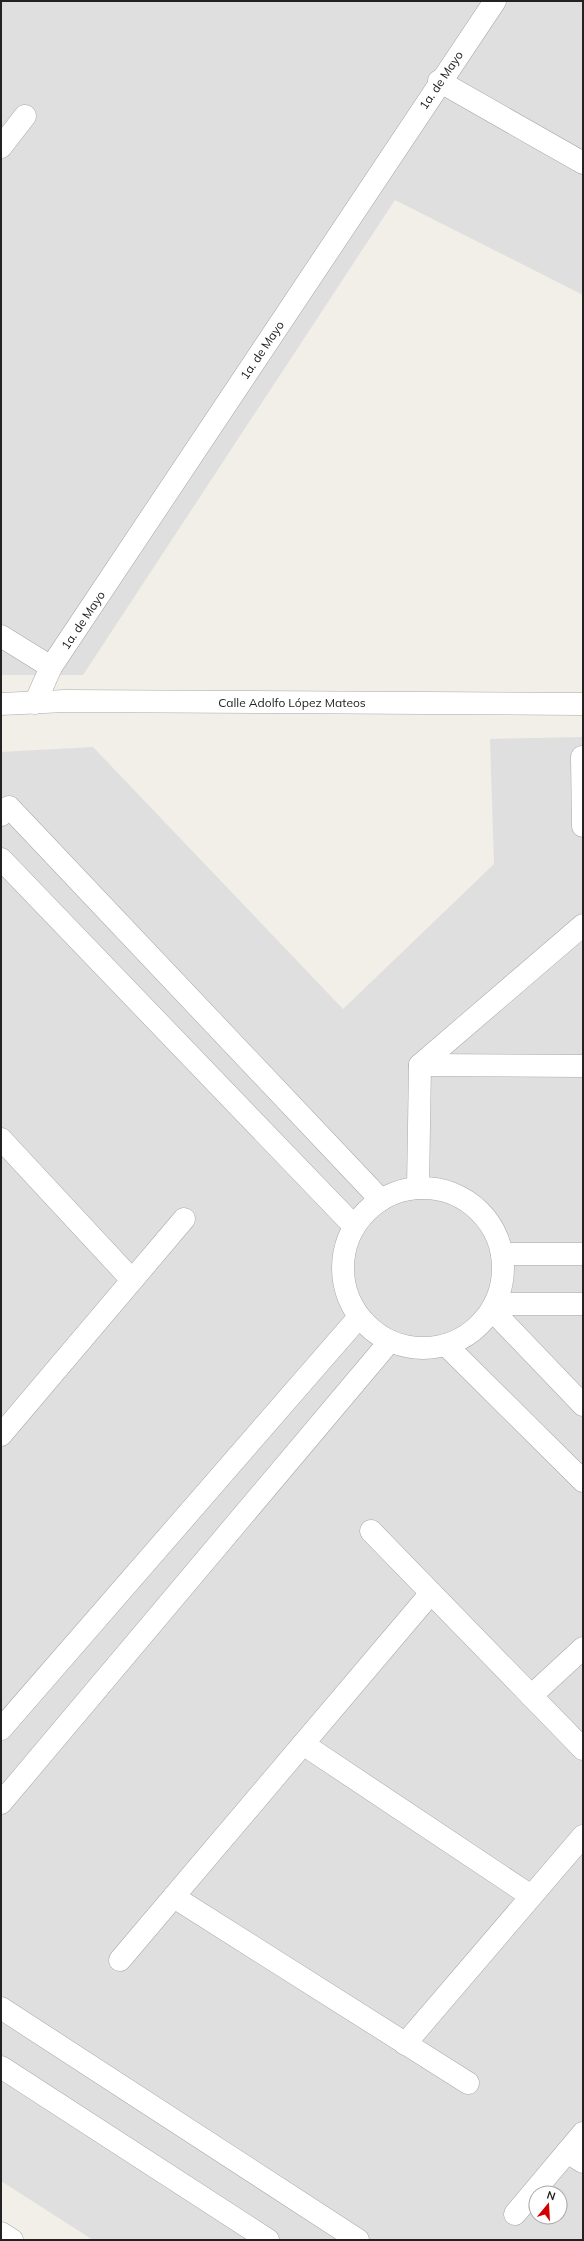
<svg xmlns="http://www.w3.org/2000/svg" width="584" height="2241" viewBox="0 0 584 2241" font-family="Mulish,sans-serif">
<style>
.residential{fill:#e0dfdf;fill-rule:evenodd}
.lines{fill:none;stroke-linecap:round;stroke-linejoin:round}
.minor-casing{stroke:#a9a9a9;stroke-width:23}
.minor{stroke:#fff;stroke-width:22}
.labels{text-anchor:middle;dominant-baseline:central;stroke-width:3.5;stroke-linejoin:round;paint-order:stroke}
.street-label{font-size:12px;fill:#222;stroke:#fff}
</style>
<rect width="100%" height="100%" fill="#f2efe9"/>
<!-- residential -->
<g class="residential">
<path d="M1,1H583V295L395,200L83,675H1Z"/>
<path d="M583,737V2240H93L1,2181V752L93,747L343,1009L494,864L490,739ZM536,2193H560V2217H536Z"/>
</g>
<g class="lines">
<defs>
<g id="minor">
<path d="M439,81L583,163"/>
<path d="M1,147L25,116"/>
<path d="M1,636L51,667"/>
<path d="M35,703L51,667L495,1"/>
<path d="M1,704L65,701L583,704"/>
<path d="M582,757L583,826"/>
<path d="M1,815L9,807L381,1200"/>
<path d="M1,859L354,1226"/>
<path d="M420,1065L583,1066"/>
<path d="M1,1139L132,1280"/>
<path d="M418,1188L420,1065L583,925"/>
<circle cx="423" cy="1268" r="80"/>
<path d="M502,1254H583"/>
<path d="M495,1304H583"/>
<path d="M492,1310L583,1405"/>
<path d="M446,1345L583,1481"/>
<path d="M1,1435L184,1219"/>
<path d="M371,1531L583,1749"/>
<path d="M531,1696L583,1648"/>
<path d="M1,1729L359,1317"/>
<path d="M303,1744L531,1896"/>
<path d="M1,1803L390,1341"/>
<path d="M174,1897L468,2083"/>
<path d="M120,1960L431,1593"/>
<path d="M1,2008L358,2240"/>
<path d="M405,2044L583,1836"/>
<path d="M1,2067L268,2240"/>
<path d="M567,2152L583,2162"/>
<path d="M515,2214L583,2133"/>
<path d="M1,2233L12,2240"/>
</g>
</defs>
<!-- minor casing -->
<use href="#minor" class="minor-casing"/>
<!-- minor -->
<use href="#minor" class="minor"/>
</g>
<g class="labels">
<!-- street labels -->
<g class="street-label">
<text transform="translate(441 80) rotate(-56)">1a. de Mayo</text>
<text transform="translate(262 350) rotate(-56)">1a. de Mayo</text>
<text transform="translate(83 620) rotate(-56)">1a. de Mayo</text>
<text x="292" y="702">Calle Adolfo López Mateos</text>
</g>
</g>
<!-- border -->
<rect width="584" height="2241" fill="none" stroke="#222222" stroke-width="4"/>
<!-- north arrow -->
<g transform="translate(548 2205) rotate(18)"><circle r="19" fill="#ffffff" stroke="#a7a7a7"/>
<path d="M0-3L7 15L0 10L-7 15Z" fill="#d40000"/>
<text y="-6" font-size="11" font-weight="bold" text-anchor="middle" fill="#222222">N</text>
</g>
</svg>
